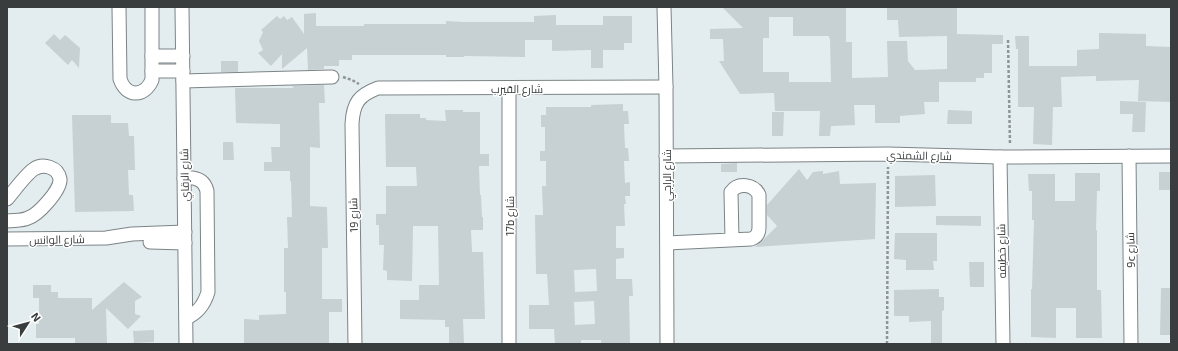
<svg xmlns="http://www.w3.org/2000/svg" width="1178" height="351" viewBox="0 0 1178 351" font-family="'Exo 2',Cairo,sans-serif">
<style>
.building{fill:#c7d0d2;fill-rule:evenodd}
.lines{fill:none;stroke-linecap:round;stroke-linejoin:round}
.minor-casing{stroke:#7c8486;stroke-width:15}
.path{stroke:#8e9597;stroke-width:2.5;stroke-dasharray:3 2;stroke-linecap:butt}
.minor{stroke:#fff;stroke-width:13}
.labels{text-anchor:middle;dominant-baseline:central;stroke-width:3;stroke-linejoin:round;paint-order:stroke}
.street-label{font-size:11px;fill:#393d3e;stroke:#fff}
</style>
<rect width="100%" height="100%" fill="#e3edef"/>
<!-- building -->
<g class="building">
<path d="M722,7H846V42H852V78L888,77L887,41H907L908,61L915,70L947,69V36L899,37L898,20H887V7H957V34L1003,35V44H992V73H984V78H976V82H939V102H924L925,114L900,116V123H875V105H854L855,125L831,126L830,136H819L820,111H775L774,93L740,94L719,61H724L723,39H710V29L743,28ZM769,17H793V36H829V39L830,38L831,82H789V72H763V38H769Z"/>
<path d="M316,13V26H364V24H446V21L464,22H534V16L556,15V25H603V16H632V43H624V50H603V68H591V50L552,51V40H525V57L464,56V57H446V55H352V60H339V66H324V69L308,70L307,48L282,69V54L271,66L258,53L263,50L259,41L263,32L261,30L277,16L280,19L284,16L287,20L292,17L304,34V14Z"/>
<path d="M1099,33L1146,34V46L1171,47V102L1138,101L1139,80L1096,81V76L1061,77L1062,107H1053L1052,145L1033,144L1034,107H1018V49H1016L1015,36H1029V66H1077V50L1099,49Z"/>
<path d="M54,34L60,40L65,35L80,48L79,68L72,60L68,65L45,43Z"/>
<rect x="221" y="61" width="17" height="11"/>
<path d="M324,85L325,103H319L320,148L310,147V206L327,207L328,248H322V299H342V312H329V344H244V319L259,320V315L286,314V292H284V248H288L287,217H292L291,181H290V171H264V162H272L271,147H280V124L236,123L235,88H294L292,86Z"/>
<path d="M1120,101L1146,102L1145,132H1132L1133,114H1120Z"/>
<path d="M623,104V111H628L629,124H624L625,148H628L629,161H624L625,183L630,182V196H625L626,204H624L625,226H616V248H624V258L616,259V279H632L633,296H629L630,344H601V340H581V344H555L554,329H529V305H549L547,274H536L535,215H543L542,186H546V161H540V151H545V127H541V115H546V107H591V105ZM596,269L597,291L575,292L574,270ZM594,301L595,324L575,325L574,302Z"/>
<path d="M445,110H463V112H480V154H489V166H479L480,195H481L482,217H483V230H471L472,252H483L485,319H463L464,344H449V327H445V320L400,319V300H419V285H439L438,226H413L412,281L387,280V271L383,270L384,245H379V225H376V214H386V186H417L416,167H386L385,114H420V118H426V120L446,121Z"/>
<path d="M948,110L972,111V124H947Z"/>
<path d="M772,112H784L783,136H772Z"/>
<path d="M72,115H111V123H128L129,136H134L135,170H128L129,195H133L134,211L75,212Z"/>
<path d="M223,142H233L234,160H223Z"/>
<path d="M737,163V172H721V164Z"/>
<path d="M799,169L807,180L813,172L823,171V174L839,171L840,184L876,183L875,239L755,247L761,242L777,226L767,215V205Z"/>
<rect x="1159" y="172" width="12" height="18"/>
<path d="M1075,173H1100V191H1097L1096,230H1097V290H1101L1102,338H1076V308H1056V338L1031,337V289H1032L1034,220H1032V191H1029L1028,174H1055V201H1075Z"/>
<path d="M935,175L936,206L895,207V176Z"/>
<path d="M936,216H981V226L936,225Z"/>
<path d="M895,233H937V261H933L934,270H906V260L894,259Z"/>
<path d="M969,262H984V287H970Z"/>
<path d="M124,282L142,297L135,301V314L141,316L128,329L106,308L107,344H75V338H36V324H39V298H33V285H51V292H58V298H92V310Z"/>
<path d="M1161,288H1171V335H1160Z"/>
<path d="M939,289V297H944V310L942,311V344H931V321L909,322V316H894V290Z"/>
<path d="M154,330V342L134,343L133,331Z"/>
</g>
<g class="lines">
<defs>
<g id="minor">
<path d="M119,7L120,79C126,97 144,98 152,80V7"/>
<path d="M182,7L186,344"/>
<path d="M664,7L666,87L667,344"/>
<path d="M152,56H183"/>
<path d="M152,71H183"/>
<path d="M183,81L332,77"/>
<path d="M509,88V344"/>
<path d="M666,156L888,154L1000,157L1171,156"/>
<path d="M1129,156L1131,344"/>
<path d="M1000,157L1003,344"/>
<path d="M184,178C195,177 204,179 207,191L208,292C204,305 198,313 186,318"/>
<path d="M7,199C14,191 26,174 34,169C43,163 58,167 60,179C61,190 38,215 28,218C22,221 14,220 7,221"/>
<path d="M7,239L106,238L132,234L185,232"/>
<path d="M150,242L185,243"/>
<path d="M667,243L751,239C757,237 759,233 759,227V195C754,184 738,182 731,192L732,240"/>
<path d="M355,344L352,124C353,103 359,95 378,88L666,87"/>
</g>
</defs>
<!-- minor casing -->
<use href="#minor" class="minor-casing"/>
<!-- path -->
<g class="path">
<path d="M1008,40L1010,145"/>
<path d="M343,77L352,80L359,84"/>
<path d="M887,344L888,167"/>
</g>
<!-- minor -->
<use href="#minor" class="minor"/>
</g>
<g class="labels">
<!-- street labels -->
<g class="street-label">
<text x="517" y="88">شارع القيرب</text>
<text transform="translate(919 155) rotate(1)">شارع الشمندي</text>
<text transform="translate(184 175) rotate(-91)">شارع الرقاي</text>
<text transform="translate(666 175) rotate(-90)">شارع الراجي</text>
<text transform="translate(353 215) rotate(-91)">شارع 19</text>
<text transform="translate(509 216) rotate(-90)">17b شارع</text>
<text transform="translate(57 239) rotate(-1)">شارع الوانس</text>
<text transform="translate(1130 250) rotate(-91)">9c شارع</text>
<text transform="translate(1001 251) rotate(-91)">شارع خطيفه</text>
</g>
</g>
<!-- border -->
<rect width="1178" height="351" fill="none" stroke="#393d3e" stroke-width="16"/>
<!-- north arrow -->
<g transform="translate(28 323) rotate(54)" stroke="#ffffff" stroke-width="3" paint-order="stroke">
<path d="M0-3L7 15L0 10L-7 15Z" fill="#393d3e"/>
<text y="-6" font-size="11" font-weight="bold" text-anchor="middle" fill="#393d3e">N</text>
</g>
</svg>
